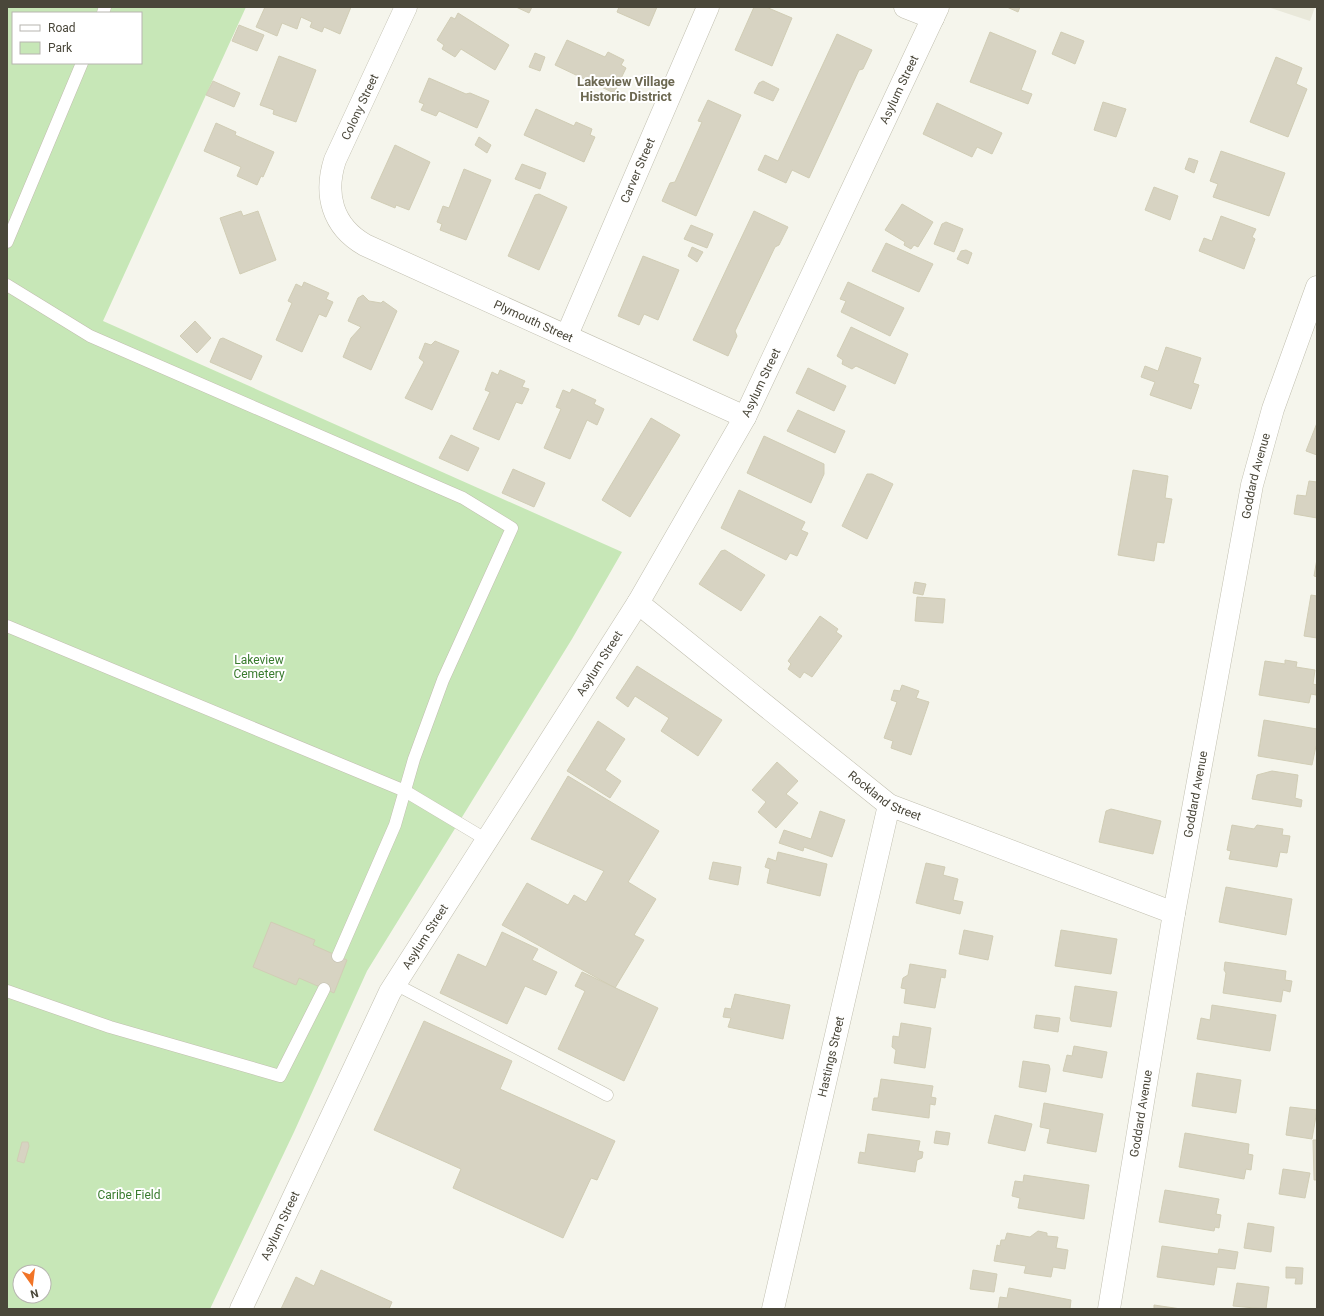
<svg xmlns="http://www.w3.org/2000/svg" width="1324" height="1316" viewBox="0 0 1324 1316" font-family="Roboto,sans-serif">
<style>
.residential{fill:#e9e8da}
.green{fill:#c7e7b7;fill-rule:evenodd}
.building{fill:#d7d3c2;stroke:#d1cdb5}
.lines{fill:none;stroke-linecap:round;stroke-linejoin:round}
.lane-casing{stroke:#c1bfaf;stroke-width:13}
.street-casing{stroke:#c1bfaf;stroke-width:23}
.lane{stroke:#fff;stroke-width:12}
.street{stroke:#fff;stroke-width:22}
.labels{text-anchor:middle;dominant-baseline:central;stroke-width:4;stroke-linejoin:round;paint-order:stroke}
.street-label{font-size:12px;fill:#4a473a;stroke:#fff}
.park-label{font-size:12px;fill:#397b2e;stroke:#fff}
.neighbourhood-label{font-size:13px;font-weight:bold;fill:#6c6851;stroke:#fff}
</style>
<rect width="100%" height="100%" fill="#f5f5ec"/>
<!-- residential -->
<path class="residential" d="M1268,7H1315L1310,21Z"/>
<!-- green -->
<path class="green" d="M7,7H246L103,321L622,552L572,639L367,971L294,1132L210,1309H7ZM13,13H141V63H13ZM20,1272H44V1296H20Z"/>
<!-- building -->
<g class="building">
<path d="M265,7H351L340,34L324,27L322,32L310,27L312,22L301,17L297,29L282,23L277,36L256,27Z"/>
<path d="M516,7H532L529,13Z"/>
<path d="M619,7H657L649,26L617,12Z"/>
<path d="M754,7H766L792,18L772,66L735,50Z"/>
<path d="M1007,7H1020L1018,12Z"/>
<path d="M458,13L509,45L495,70L461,49L455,57L442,49L444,45L437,40L451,17L455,19Z"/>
<path d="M239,25L264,35L257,51L232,41Z"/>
<path d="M990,32L1036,51L1021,90L1032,94L1028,104L970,82Z"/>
<path d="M1061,32L1084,41L1075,64L1052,54Z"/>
<path d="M837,34L872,50L863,69L859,70L809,178L792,170L786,183L758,170L765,155L778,161Z"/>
<path d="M567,40L605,57L608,52L624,60L621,65L626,68L614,93L555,65Z"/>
<path d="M535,53L545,57L540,71L529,67Z"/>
<path d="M279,56L316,70L296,122L273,114L274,110L260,105Z"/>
<path d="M1276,57L1302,68L1296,84L1307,89L1288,137L1250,122Z"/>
<path d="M429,78L466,94L470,93L489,101L477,128L439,111L436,116L421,110L424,104L419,102Z"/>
<path d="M213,81L240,93L234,107L206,95Z"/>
<path d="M763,81L779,89L773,101L754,93L759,83Z"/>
<path d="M708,100L741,115L696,216L662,201L670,183L675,182L702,122L698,121Z"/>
<path d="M1103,102L1126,109L1116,137L1094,130Z"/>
<path d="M937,103L1002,133L992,154L977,147L972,157L923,134Z"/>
<path d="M536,109L574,126L576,122L592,129L590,135L595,137L584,162L524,135Z"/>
<path d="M216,123L236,132L235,135L274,152L263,177L261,176L257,185L237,176L241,167L204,151Z"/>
<path d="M479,137L491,145L487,153L475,145Z"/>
<path d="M395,145L430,162L409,210L396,205L395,208L371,198Z"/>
<path d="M1221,151L1285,173L1269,216L1213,197L1218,184L1210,181Z"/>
<path d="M1189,158L1198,161L1194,173L1185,169Z"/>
<path d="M522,164L546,173L540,189L515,179Z"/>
<path d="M464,169L491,180L466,240L440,230L442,224L437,222L443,206L449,208Z"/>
<path d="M1154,187L1178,196L1170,220L1145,210Z"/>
<path d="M539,194L567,207L539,270L508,256L535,195Z"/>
<path d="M902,204L933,222L918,247L914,245L911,249L904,245L905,242L885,230Z"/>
<path d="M241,211L243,216L258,211L276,260L240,274L220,218Z"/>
<path d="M754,211L788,227L779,245L775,247L735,331L737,336L728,356L693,340Z"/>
<path d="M1221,216L1256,229L1252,237L1255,239L1244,269L1199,251L1204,238L1212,241Z"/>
<path d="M946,222L963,229L954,252L934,244L942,224Z"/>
<path d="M691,225L713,234L707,248L684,239Z"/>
<path d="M886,243L933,264L919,292L872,271Z"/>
<path d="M692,247L703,252L697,262L688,256Z"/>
<path d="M966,250L972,253L968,264L957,259L961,251Z"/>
<path d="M643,256L679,270L658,320L644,314L639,325L618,316Z"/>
<path d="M304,282L329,293L326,299L333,302L326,317L319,314L302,352L276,340L292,303L288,301L296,284L302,287Z"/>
<path d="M848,282L904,308L890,336L841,312L846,301L840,299Z"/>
<path d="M363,295L369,301L381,303L383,301L397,311L371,370L343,357L351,338L361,327L348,321L358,298Z"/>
<path d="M195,321L211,338L197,353L180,336Z"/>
<path d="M851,327L908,354L895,384L856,366L852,369L842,364L843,360L837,356Z"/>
<path d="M223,338L262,356L251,380L210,362L220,339Z"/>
<path d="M435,341L459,351L432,410L405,398L424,362L419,358L425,343L431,345Z"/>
<path d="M1166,347L1201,358L1193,383L1199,385L1191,409L1150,395L1155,382L1141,377L1145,366L1158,371Z"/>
<path d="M808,368L846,386L834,411L796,393Z"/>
<path d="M500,370L525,381L522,387L529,389L522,404L516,402L499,440L473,429L490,392L485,390L492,372L498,375Z"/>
<path d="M572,389L596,400L594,404L604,409L597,425L587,420L570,459L544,448L561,409L556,407L563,390L570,393Z"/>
<path d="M798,410L845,431L835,453L787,431Z"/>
<path d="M651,418L680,435L630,517L602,500Z"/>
<path d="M1317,423V455L1306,451Z"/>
<path d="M451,435L479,448L468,471L439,458Z"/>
<path d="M764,436L824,464V474L811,503L747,473Z"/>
<path d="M513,469L545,483L534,507L502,493Z"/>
<path d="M1133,470L1168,476L1165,498L1172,499L1164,543L1157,542L1154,561L1118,555Z"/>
<path d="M867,474H872L893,484L867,539L842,526Z"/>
<path d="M1309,481L1317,482V518L1294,514L1297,495L1306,496Z"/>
<path d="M739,490L805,522L801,530L808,533L797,556L790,553L786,560L721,528Z"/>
<path d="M725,550L765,575L741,611L699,584L721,551Z"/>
<path d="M1317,559V577L1314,576Z"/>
<path d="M915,582L926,584L923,595L913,593Z"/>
<path d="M1311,595L1317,596V638L1304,636Z"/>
<path d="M917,597L945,599L943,623L915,621Z"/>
<path d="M820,616L838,629L836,632L842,636L812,677L804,672L800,678L788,669L791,664L788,661Z"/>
<path d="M1285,660L1297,662L1296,667L1315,670L1313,684L1317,685L1316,695L1311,694L1309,703L1259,695L1265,661L1285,664Z"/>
<path d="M637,666L722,720L698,756L661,731L669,718L635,696L628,707L616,698Z"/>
<path d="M902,685L919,691L916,698L929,702L911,755L891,748L893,741L884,738L897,702L891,700L894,690L900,691Z"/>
<path d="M1264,720L1317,729V747L1316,746L1312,765L1258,756Z"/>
<path d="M598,721L625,739L605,770L621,781L610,798L567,771Z"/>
<path d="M777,762L798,781L786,794L798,803L776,828L758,812L766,802L752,790Z"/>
<path d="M1272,771L1298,775L1295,798L1302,800L1301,807L1252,799L1257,775Z"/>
<path d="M568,776L659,831L628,882L656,899L634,935L644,940L615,988L502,925L527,883L568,905L574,895L586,902L604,871L531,839Z"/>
<path d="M1111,809L1161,821L1153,854L1099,842L1106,811Z"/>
<path d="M820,811L845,820L832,857L804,847L803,851L779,843L784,830L811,839Z"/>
<path d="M1232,825L1254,829L1257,825L1283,829L1282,835L1290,836L1287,853L1280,852L1277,867L1229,859L1231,851L1227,850Z"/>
<path d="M778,852L827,864L820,896L767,883L770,869L765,867L768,858L776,861Z"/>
<path d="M713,862L741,867L738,885L709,879Z"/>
<path d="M926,863L945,867L943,875L958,879L953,900L963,902L960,914L916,903Z"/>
<path d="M1226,887L1292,899L1286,935L1219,922Z"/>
<path d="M271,922L315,940L313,945L347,960L334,993L299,978L296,985L253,967Z"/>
<path d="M964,930L993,936L988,960L959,954Z"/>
<path d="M1061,930L1117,939L1111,974L1055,966Z"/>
<path d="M502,932L538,949L532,960L557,972L546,995L525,986L507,1024L440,993L458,954L486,967Z"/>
<path d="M1225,962L1286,971L1285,980L1292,981L1290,992L1283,990L1281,1002L1223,993L1226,973L1224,970Z"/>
<path d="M910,964L946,970L945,978L941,977L935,1008L904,1003L906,989L901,988L903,978L908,975Z"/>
<path d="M582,972L658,1008L624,1081L558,1049L585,991L575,986Z"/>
<path d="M1075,986L1117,992L1111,1027L1071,1021L1070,1018Z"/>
<path d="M735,994L790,1005L783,1039L728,1027L731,1018L723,1017L725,1008L731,1009Z"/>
<path d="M1212,1005L1276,1015L1270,1051L1197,1039L1201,1018L1210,1020Z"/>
<path d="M1036,1015L1060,1018L1058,1032L1034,1028Z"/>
<path d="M424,1021L512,1061L500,1089L615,1141L597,1180L591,1178L563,1238L453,1188L461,1169L374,1130Z"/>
<path d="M901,1023L931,1028L925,1068L894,1063L896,1050L892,1047L893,1036L899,1037Z"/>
<path d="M1074,1046L1107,1052L1102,1078L1063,1071L1067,1055L1072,1056Z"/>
<path d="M1023,1061L1049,1065L1050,1069L1046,1092L1019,1087Z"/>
<path d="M1197,1073L1241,1080L1236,1113L1192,1106Z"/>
<path d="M881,1079L933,1086L931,1097L936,1098L935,1105L930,1104L929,1118L872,1110L874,1098H878Z"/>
<path d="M1044,1103L1103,1114L1096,1152L1047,1143L1050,1129L1040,1127Z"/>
<path d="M1290,1107L1317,1110L1312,1139L1286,1135Z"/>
<path d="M995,1115L1032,1124L1025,1151L988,1143Z"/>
<path d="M936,1131L950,1133L948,1145L934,1143Z"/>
<path d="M1185,1133L1249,1144L1248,1154L1253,1155L1251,1170L1246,1169L1244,1179L1179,1167Z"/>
<path d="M868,1134L920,1141L918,1151L923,1152L922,1158L917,1160L915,1172L858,1163L860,1152L865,1153Z"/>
<path d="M1313,1140H1317V1180H1314Z"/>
<path d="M22,1142H28L29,1146L24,1163L17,1161Z"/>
<path d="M1283,1169L1310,1173L1305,1198L1279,1194Z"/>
<path d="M1024,1175L1089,1185L1084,1219L1018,1208L1020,1198L1012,1196L1015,1181L1023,1182Z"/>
<path d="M1165,1190L1219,1199L1216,1214L1221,1215L1219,1228L1215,1227L1214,1231L1159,1222Z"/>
<path d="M1248,1223L1274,1227L1271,1252L1244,1248Z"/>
<path d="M1038,1231L1047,1233V1236L1058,1237L1056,1248L1068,1250L1065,1269L1053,1267L1051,1277L1024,1273L1026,1266L994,1261L997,1245L1000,1246L1001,1240H1005L1007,1233L1030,1237Z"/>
<path d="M1162,1246L1218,1254L1219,1249L1238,1252L1235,1269L1217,1267L1214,1285L1157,1277Z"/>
<path d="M1286,1267L1303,1268L1302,1284H1295L1296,1278H1286Z"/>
<path d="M321,1270L392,1302L389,1309H281L296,1277L314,1286Z"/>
<path d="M973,1270L997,1274L994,1292L970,1289Z"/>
<path d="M1237,1283L1269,1287L1266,1309L1233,1306Z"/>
<path d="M1009,1288L1071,1300L1070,1309H998L1000,1297L1007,1298Z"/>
<path d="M1154,1305L1181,1309H1154Z"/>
</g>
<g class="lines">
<defs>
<g id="lane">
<path d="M103,13L105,7"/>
<path d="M7,242L82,63"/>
<path d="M7,285L90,336L463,498L512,528L443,680L414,759L395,825L338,956"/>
<path d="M7,626L405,791L487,840"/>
<path d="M395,984L607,1095"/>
<path d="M7,991L110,1027L280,1076L324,989"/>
</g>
<g id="street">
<path id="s1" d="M406,7L335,160C324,194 332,226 365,245L745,417"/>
<path d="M905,7L933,18"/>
<path id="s2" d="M567,335L708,7"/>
<path id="s3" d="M638,603L889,805L1174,913"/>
<path id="s4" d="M241,1309L390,992L638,603L745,417L938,7"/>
<path id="s5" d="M773,1309L889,805"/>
<path id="s6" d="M1109,1309L1174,913L1252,485L1273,409L1317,287"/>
</g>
</defs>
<!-- lane casing -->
<use href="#lane" class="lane-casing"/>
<!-- street casing -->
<use href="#street" class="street-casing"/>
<!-- lane -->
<use href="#lane" class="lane"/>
<!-- street -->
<use href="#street" class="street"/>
</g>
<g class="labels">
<!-- street labels -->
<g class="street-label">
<text stroke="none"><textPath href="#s4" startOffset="1388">Asylum Street</textPath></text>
<text transform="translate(360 107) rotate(-65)">Colony Street</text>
<text stroke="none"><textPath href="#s2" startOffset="179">Carver Street</textPath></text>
<text stroke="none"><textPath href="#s1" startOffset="452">Plymouth Street</textPath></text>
<text stroke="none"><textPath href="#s4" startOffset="1064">Asylum Street</textPath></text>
<text stroke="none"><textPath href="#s6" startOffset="846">Goddard Avenue</textPath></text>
<text stroke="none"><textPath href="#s4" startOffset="740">Asylum Street</textPath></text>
<text stroke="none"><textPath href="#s3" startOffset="314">Rockland Street</textPath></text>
<text stroke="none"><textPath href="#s6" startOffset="522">Goddard Avenue</textPath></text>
<text stroke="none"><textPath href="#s4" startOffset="416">Asylum Street</textPath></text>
<text stroke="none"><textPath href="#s5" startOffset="259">Hastings Street</textPath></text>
<text stroke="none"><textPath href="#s6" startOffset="198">Goddard Avenue</textPath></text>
<text stroke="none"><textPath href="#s4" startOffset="92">Asylum Street</textPath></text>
</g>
<!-- park labels -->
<g class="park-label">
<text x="259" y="660">Lakeview<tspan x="259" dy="14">Cemetery</tspan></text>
<text x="129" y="1195">Caribe Field</text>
</g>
<!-- neighbourhood labels -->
<g class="neighbourhood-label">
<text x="626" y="81">Lakeview Village<tspan x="626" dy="15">Historic District</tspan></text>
</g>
</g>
<!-- border -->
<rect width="1324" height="1316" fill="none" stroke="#4a473a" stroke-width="16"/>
<!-- legend -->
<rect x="12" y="12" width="130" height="52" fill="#ffffff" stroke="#b7b5b0"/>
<rect x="20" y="25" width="20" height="6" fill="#ffffff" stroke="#b7b5b0"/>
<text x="48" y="32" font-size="12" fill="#4a473a">Road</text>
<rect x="20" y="42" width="20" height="12" fill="#c7e7b7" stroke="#b7b5b0"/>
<text x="48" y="52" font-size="12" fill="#4a473a">Park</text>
<!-- north arrow -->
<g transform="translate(32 1284) rotate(166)"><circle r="19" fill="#ffffff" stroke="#b7b5b0"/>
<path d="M0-3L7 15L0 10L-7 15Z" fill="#f17427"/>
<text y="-6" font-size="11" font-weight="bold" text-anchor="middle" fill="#4a473a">N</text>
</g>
</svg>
